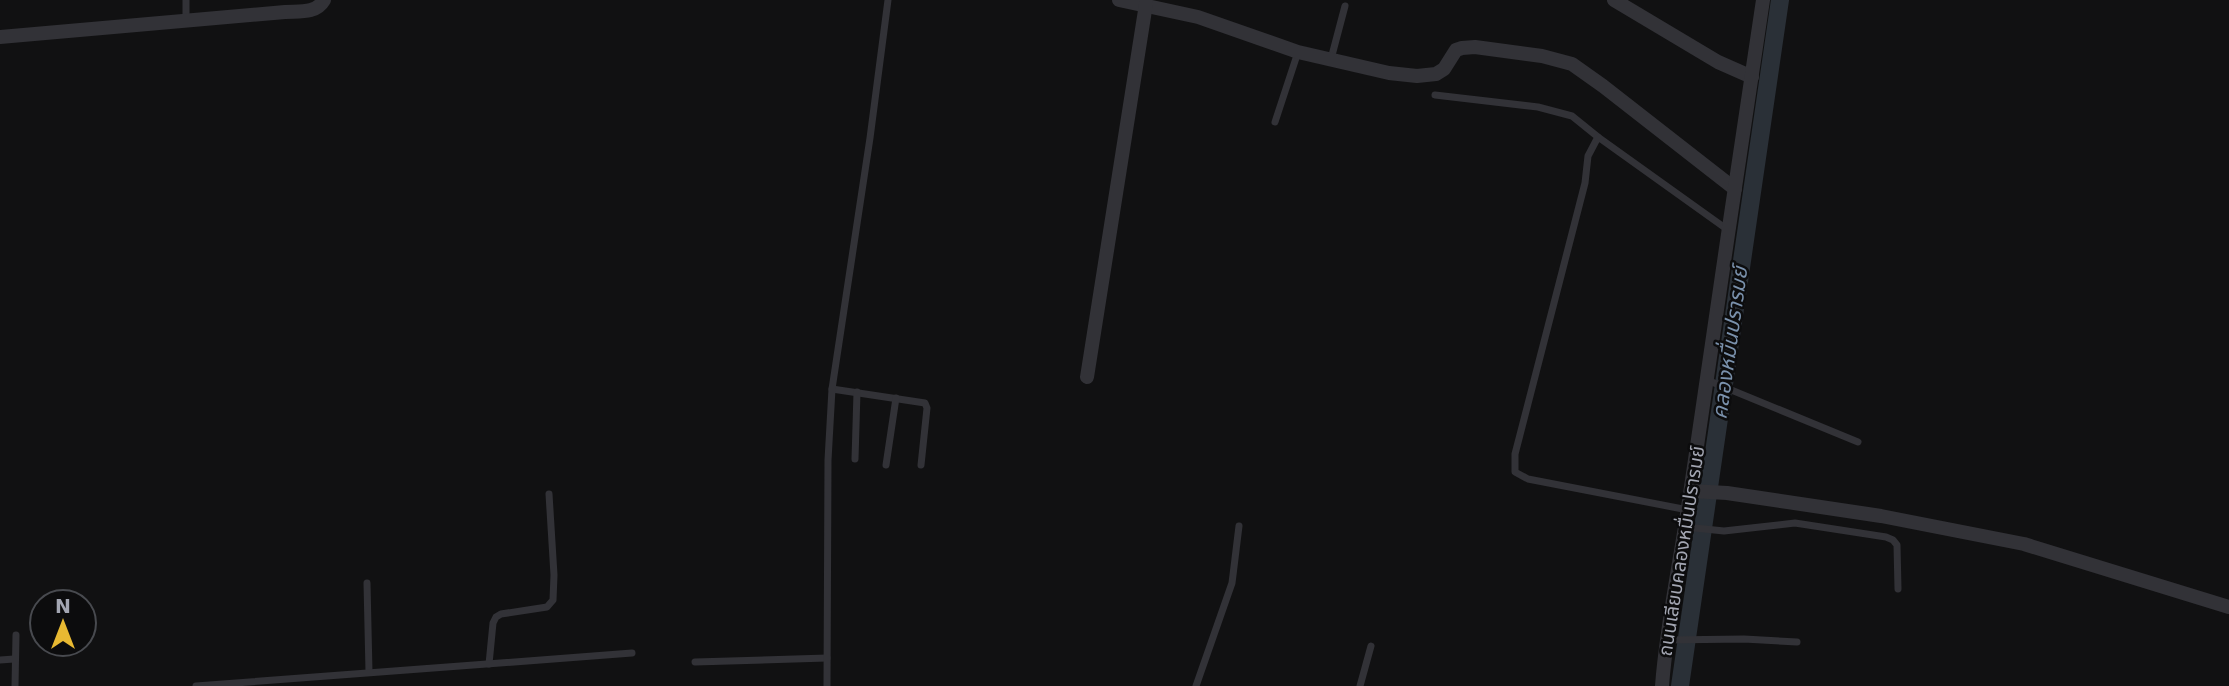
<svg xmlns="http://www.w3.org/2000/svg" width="2229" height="686" viewBox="0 0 2229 686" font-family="'DejaVu Sans','Noto Sans Thai',sans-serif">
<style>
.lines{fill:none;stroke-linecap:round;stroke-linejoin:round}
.canal{stroke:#2a3037;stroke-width:18}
.lane{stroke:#323237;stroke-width:7}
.street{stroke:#323237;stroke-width:14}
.labels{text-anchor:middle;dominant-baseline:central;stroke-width:5;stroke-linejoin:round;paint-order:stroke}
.street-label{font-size:19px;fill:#a3a6b2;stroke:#0c0c0d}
.water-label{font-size:21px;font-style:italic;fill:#7a91ac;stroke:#0c0c0d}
</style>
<rect width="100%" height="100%" fill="#111112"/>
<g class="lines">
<!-- canal -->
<path class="canal" d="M1680,686L1780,0"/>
<!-- lane -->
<g class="lane">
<path d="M186,0V20"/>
<path d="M1331,59L1345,6"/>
<path d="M1435,95L1538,107L1572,116L1598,137"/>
<path d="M1275,122L1298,52"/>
<path d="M1707,380L1858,442"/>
<path d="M832,389L925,403L927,408L921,465"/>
<path d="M855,459L857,392"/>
<path d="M886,465L896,398"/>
<path d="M1688,510L1528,479L1515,472V454L1585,183L1588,156L1598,137L1728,230"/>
<path d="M1685,527L1724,531L1795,523L1886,537L1893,540L1897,545L1898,589"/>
<path d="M367,583L369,672"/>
<path d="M1666,640L1744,639L1797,642"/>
<path d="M0,660L14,659"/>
<path d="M695,662L827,658"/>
<path d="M489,664L493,623L496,617L501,614L547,607L553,600L554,575L549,494"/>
<path d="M15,686L16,635"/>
<path d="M196,686L632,653"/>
<path d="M827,686L828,460L832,389L870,138L888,0"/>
<path d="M1196,686L1232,583L1239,526"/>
<path d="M1360,686L1371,646"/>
</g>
<!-- street -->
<g class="street">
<path d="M1119,0L1198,17L1298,52L1389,73L1417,76L1436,74L1444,69L1456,50L1462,48L1475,47L1542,56L1572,64L1603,86L1735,189"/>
<path d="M1614,0L1718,62L1752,77"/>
<path d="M0,37L285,12C299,11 316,14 324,0"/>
<path d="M1087,377L1146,4"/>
<path d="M1691,491L1727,493L1881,516L2024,544L2229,607"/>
<path d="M1662,686C1667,619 1682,554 1691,487C1714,325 1739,162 1763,0"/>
</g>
</g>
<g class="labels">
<!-- street labels -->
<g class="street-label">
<text transform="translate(1681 551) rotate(-81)">ถนนเลียบคลองหมื่นปรารมย์</text>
</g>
<!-- water labels -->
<g class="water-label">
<text transform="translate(1730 343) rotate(-82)">คลองหมื่นปรารมย์</text>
</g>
</g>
<!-- north arrow -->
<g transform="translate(63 623)"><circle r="33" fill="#0c0c0d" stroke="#484a4f" stroke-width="2"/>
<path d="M0-5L12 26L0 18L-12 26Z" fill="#e8b932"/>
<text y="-10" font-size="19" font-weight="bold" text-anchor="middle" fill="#a3a6b2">N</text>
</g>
</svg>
